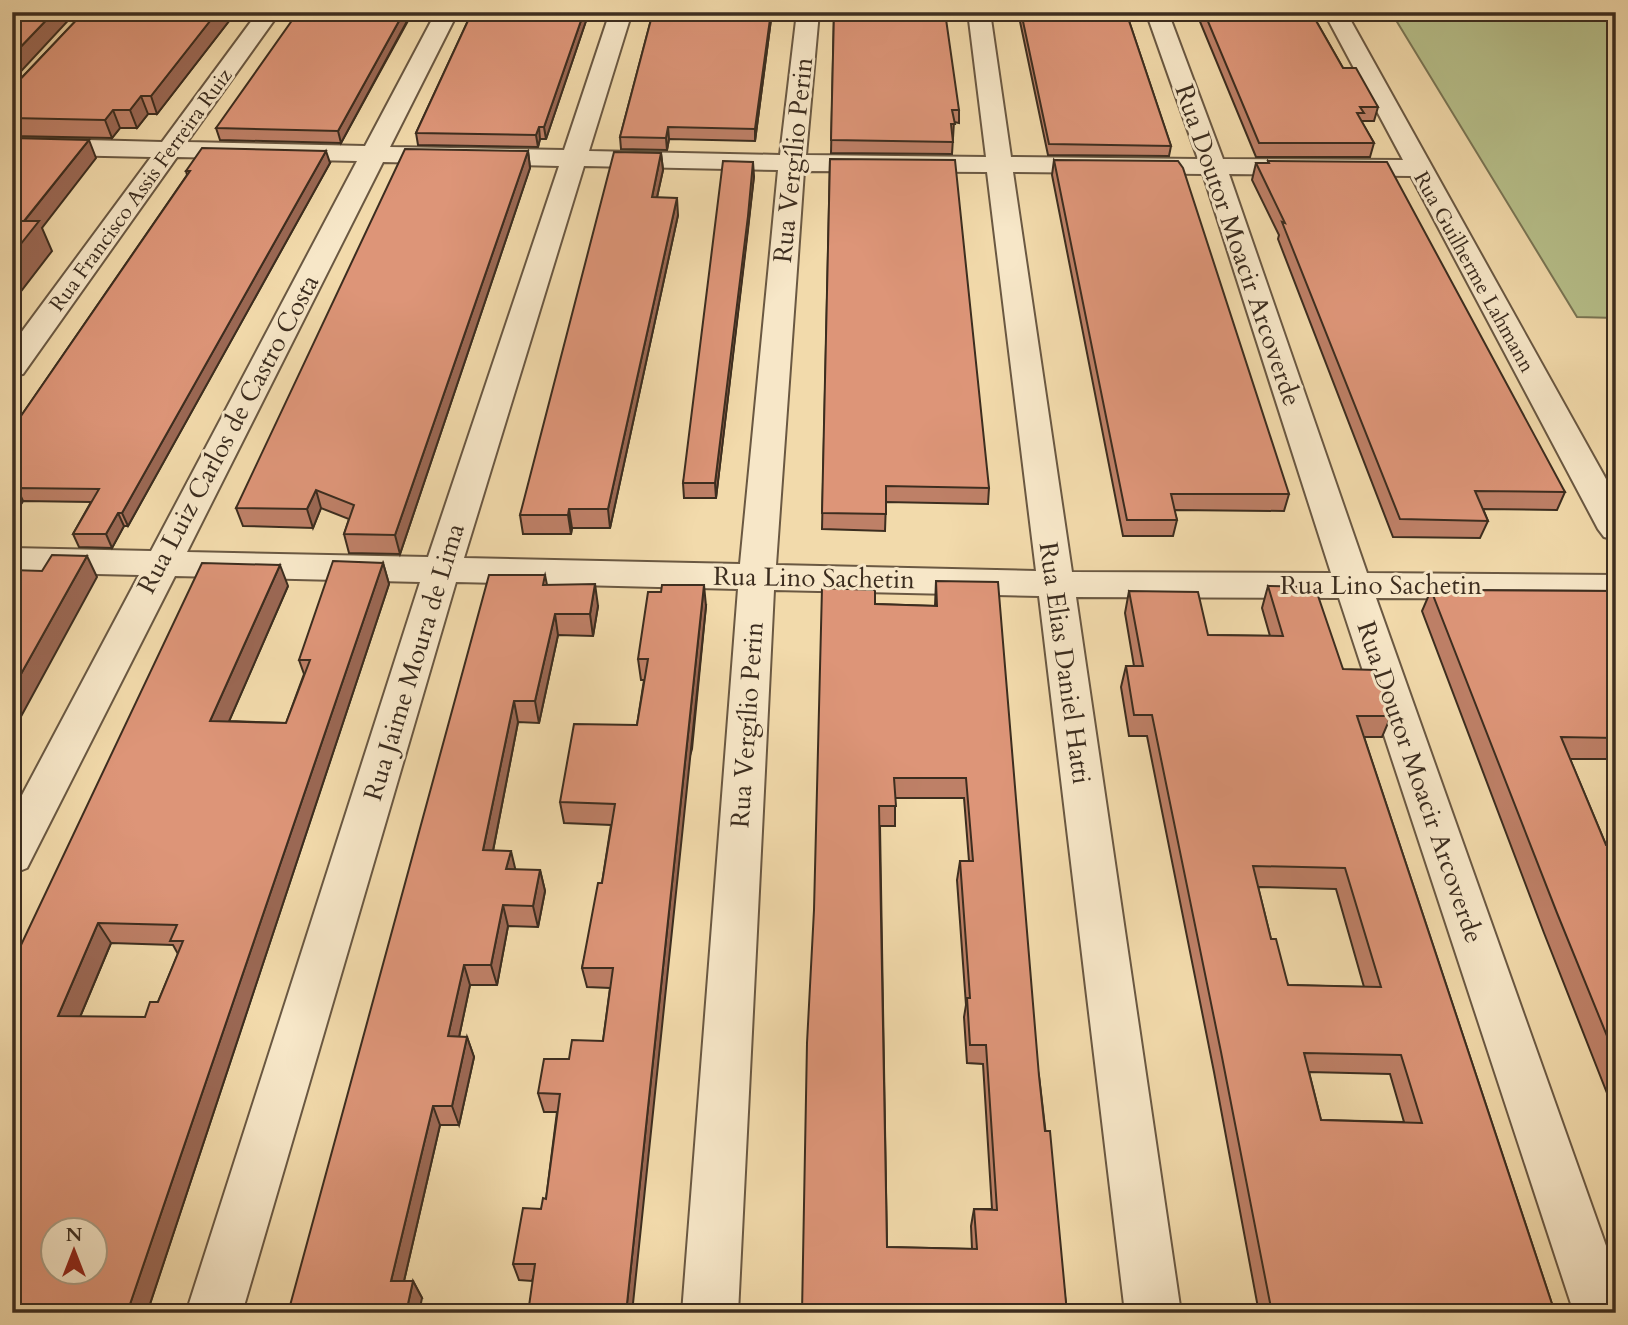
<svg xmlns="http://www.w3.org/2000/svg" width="1628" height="1325" viewBox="0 0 1628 1325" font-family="Cardo,serif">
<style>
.green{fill:#b7c08b;stroke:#7a7655;stroke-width:2}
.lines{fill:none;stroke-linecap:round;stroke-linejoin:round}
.minor-casing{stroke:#6a5842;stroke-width:4}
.minor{fill:#f7e7c8;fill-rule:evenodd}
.wall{fill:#be8067;stroke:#3c2d1f;stroke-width:2;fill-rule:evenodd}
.shaded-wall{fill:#9b6854;stroke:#3c2d1f;stroke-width:2}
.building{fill:#dd9578;stroke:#3c2d1f;stroke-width:2;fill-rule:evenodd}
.labels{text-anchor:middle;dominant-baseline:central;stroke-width:6;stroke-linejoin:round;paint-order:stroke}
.far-street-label{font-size:21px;fill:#3c2d1f;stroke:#f7e7c8}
.street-label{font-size:26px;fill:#3c2d1f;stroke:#f7e7c8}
</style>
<rect width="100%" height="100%" fill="#f2daab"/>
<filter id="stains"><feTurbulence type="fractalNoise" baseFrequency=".00286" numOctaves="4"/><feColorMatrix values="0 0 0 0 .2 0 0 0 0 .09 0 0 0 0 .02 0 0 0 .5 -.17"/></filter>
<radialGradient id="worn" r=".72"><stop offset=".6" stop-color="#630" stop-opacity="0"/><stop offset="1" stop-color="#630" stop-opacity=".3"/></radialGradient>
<!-- green -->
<path class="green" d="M1391,12H1616V318L1577,317Z"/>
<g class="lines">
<defs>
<path id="minor" d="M258,12H280L187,142L365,146L436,12H458L390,147L564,150L610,12H632L589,151L780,155L797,12H819L806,155L986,157L968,12H990L1011,157L1198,159L1146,12H1168L1223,159L1403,160L1324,12H1346L1616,497V540L1604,537L1598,529L1411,176L1229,174L1367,573L1616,575V599L1376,598L1616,1274V1313H1574L1339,598L1076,597L1181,1313H1125L1039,596L774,590L738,1313H682L738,589L456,582L242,1313H186L420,582L175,576L27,868L12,874V814L139,575L12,572V548L151,551L357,161L177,157L23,374L12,376V345L151,157L12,154V138L162,142ZM383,162L559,166L428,557L187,552ZM584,166L778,170L740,564L464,558ZM804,171L987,172L1036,571L776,565ZM1013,172L1203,174L1331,573L1072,572Z"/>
</defs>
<!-- minor casing -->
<use href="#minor" class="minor-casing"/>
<!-- minor -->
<use href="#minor" class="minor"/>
</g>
<!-- wall -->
<g class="wall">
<path d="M84,12H236L157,114H148L137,128H120L112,138L12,136V88Z"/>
<path d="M472,12H589L546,139H540L538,147L418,145L416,133Z"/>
<path d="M653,12H772L755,141L669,139L667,150L621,149L620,137Z"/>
<path d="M834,12L959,110V123L954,122L952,154L831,153Z"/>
<path d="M1018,12H1126L1171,146L1169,156L1048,155Z"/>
<path d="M1196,12H1311L1343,68L1378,107L1374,121H1361L1374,143L1370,157H1256Z"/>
<path d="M409,19L341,143L220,140L216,128Z"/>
<path d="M528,151L530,168L400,554L349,553L344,534L349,519L321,508L313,528L243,526L236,508Z"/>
<path d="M661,153L663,170L657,197L678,215L610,528H572L571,534H523L520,515Z"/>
<path d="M830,159L989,488L988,504L886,502L885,531L822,529Z"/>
<path d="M1054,160L1289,494L1284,511L1174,510L1177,520L1173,536H1123L1052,175Z"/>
<path d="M1268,161L1565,492L1557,510L1483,509L1488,521L1480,538L1393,537L1278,239L1279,235L1252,180L1256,163H1268Z"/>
<path d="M330,163L128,526H124L112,548L79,547L73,534L91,502L23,501L16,512H12V429L187,175L186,171Z"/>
<path d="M754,176L716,498H684L683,483Z"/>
<path d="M383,563L389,584L147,1313H12V964L288,586L229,721L286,723L304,674L299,660ZM111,943L173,945L178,954L158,1002L145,1017H80Z"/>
<path d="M545,575L547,585L598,606L593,636L558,635L539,723L518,722L493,851L515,870H540L545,891L538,927L508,926L497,985H470L459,1037H467L474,1057L459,1125H440L404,1281H413L422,1298L288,1313Z"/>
<path d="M936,581L1039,1076L1067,1313H802L875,604L935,606ZM895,798H964L969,861H960L957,880L966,1005L964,1017L967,1063L983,1064L992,1209H974L971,1226L972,1249L887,1247L880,826H895Z"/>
<path d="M1268,586L1343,669L1391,716L1382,737H1364L1555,1313H1259L1214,1072L1147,736H1129L1121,687L1126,666H1134L1125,613L1129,591L1208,635L1270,636L1262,608ZM1258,887L1336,889L1364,987L1288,985L1271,939ZM1309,1072L1390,1074L1404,1122L1321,1120Z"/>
<path d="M1431,590L1616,591V759H1570L1606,845H1616V1116L1544,933L1422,611Z"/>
<path d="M706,606L692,749L532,1281L519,1280L513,1264L546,1199L557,1112H544L538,1093L569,1059L603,1041L610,988L587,987L582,968L602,883L611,825L564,823L560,802L637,725L644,680H641L638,659Z"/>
</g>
<!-- shaded-wall -->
<g class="shaded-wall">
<path d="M54,12H76L12,81V56Z"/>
<path d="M217,12H236L157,114L151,96Z"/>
<path d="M404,12H412L341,143L338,131Z"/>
<path d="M584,12H589L546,139L544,127Z"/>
<path d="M771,12H772L755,141V129Z"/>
<path d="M141,96L148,114L137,128L130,110Z"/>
<path d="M113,110L120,128L112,138L105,120Z"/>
<path d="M539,127L540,139L538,147L536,135Z"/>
<path d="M668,127L669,139L667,150L666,138Z"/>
<path d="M89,140L96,158L42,228L52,251L12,303V255L22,224Z"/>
<path d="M326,151L330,163L128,526L122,513Z"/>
<path d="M528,151L530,168L400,554L395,535Z"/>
<path d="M661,153L663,170L653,215L652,197Z"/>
<path d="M753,162L754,176L748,230L716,498L715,483Z"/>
<path d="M677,198L678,215L610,528L608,509Z"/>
<path d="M17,488L23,501L16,512L12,506V494Z"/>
<path d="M316,490L321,508L313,528L307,509Z"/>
<path d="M569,509L572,528L571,534L568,515Z"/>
<path d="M118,513L124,526L112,548L106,534Z"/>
<path d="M87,556L97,577L12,733V690Z"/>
<path d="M383,563L389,584L147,1313H127Z"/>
<path d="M280,565L288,586L220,742L210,721Z"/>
<path d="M595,584L598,606L593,636L590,614Z"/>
<path d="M704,585L706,606L632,1313H626Z"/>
<path d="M555,614L558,635L539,723L535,701Z"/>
<path d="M514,701L518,722L489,871L483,850Z"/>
<path d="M511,851L516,872L506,869Z"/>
<path d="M540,870L545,891L538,927L533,906Z"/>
<path d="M503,905L508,926L497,985L491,965Z"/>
<path d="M98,923L111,943L72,1036L58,1016Z"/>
<path d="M464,965L470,985L455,1056L448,1036Z"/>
<path d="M467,1037L474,1057L459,1125L452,1106Z"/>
<path d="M433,1106L440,1125L400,1298L391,1281Z"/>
<path d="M413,1281L422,1298L419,1313H406Z"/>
</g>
<!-- building -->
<g class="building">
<path d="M12,12H54L12,56Z"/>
<path d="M84,12H217L151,96H141L130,110H113L105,120L12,118V88Z"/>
<path d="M298,12H404L338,131L216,128Z"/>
<path d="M472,12H584L544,127H539L536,135L416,133Z"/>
<path d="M653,12H771L755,129L668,127L666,138L620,137Z"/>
<path d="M834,12H945L959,110H952L955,124H951L953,142L831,140Z"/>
<path d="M1021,12H1126L1171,146L1049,144Z"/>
<path d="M1204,12H1311L1343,68H1356L1378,107H1360L1364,113H1357L1374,143H1259Z"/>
<path d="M12,138L89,140L24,221H12Z"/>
<path d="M202,148L326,151L122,513H118L106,534H73L99,489L17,488L12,494V429L190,171H186Z"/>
<path d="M405,149L528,151L395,535L344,534L354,505L316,490L307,509L236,508Z"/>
<path d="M614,152L661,153L652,197L677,198L608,509H569L568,515H520Z"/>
<path d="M830,159L955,160L989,488L886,486V514L822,513Z"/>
<path d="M1054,160L1178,161L1183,168L1289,494H1171L1177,520H1127Z"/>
<path d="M723,161L753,162L748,216L715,483H683Z"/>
<path d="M1268,161L1387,162L1565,492L1475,491L1488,521L1400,519L1282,222L1285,223L1256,163H1269Z"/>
<path d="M12,221H39L12,255Z"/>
<path d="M52,555L87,556L12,690V570L42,571Z"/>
<path d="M333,561L383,563L127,1313H12V964L202,563L280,565L210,721L286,723L310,660H299ZM98,923L177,925L170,941H183L158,1002H150L145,1017L58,1016ZM52,1230H94V1272H52Z"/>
<path d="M489,575H545L543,585L595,584L590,614H555L535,701H514L483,850L511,851L506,869L540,870L533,906L503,905L491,965H464L448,1036L467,1037L452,1106H433L391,1281H413L406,1313H288Z"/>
<path d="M936,581L998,582L1039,1076L1045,1131H1050L1067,1313H802L807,1043L814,910L822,588L875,590V604L937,606ZM894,778H966L973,861H960L970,998H967L970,1045H986L997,1210L974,1209L977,1249L887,1247L879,806H896Z"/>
<path d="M662,585H704L626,1313H528L535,1264H513L523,1208L541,1209L543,1198L546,1199L560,1094L538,1093L544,1059H569L572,1040L603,1041L613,968H582L598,883H602L615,804L560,802L574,724L637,725L648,659H638L648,592H661Z"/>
<path d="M1268,586L1315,587L1343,669L1376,670L1391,716H1357L1555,1313H1272L1221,1052L1152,715H1134L1126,666H1143L1129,591L1198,592L1208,635L1283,636ZM1253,866L1345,868L1381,987L1288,985L1276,939H1271ZM1304,1053L1401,1055L1422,1123L1321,1120Z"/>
<path d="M1431,590L1616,591V738L1561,737L1606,845H1616V1058L1557,913Z"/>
</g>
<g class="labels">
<!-- far-street labels -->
<g class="far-street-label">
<text transform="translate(141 190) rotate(-54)">Rua Francisco Assis Ferreira Ruiz</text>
<text transform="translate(1474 272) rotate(61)">Rua Guilherme Lahmann</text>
</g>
<!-- street labels -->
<g class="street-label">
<text transform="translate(793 160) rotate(-84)">Rua Vergílio Perin</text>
<text transform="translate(1238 245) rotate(71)">Rua Doutor Moacir Arcoverde</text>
<text transform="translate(228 434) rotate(-62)">Rua Luiz Carlos de Castro Costa</text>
<text transform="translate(814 578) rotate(1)">Rua Lino Sachetin</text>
<text x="1381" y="585">Rua Lino Sachetin</text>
<text transform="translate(414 662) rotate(-73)">Rua Jaime Moura de Lima</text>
<text transform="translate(1065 663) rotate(82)">Rua Elias Daniel Hatti</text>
<text transform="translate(747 725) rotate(-86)">Rua Vergílio Perin</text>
<text transform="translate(1420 782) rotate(71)">Rua Doutor Moacir Arcoverde</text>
</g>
</g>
<!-- margin -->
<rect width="1628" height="1325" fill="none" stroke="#f2daab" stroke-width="42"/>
<rect x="14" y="14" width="1600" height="1297" fill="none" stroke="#3c2d1f" stroke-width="3.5"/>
<rect x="21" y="21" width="1586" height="1283" fill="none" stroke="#3c2d1f" stroke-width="2"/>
<!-- north arrow -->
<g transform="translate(74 1251)"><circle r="33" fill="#f7e7c8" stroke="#ac9d84" stroke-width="2"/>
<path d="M0-5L12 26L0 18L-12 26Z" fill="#8f2418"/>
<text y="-10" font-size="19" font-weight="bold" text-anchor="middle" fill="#3c2d1f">N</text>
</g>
<rect width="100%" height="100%" filter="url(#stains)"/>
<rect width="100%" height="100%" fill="url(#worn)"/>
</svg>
